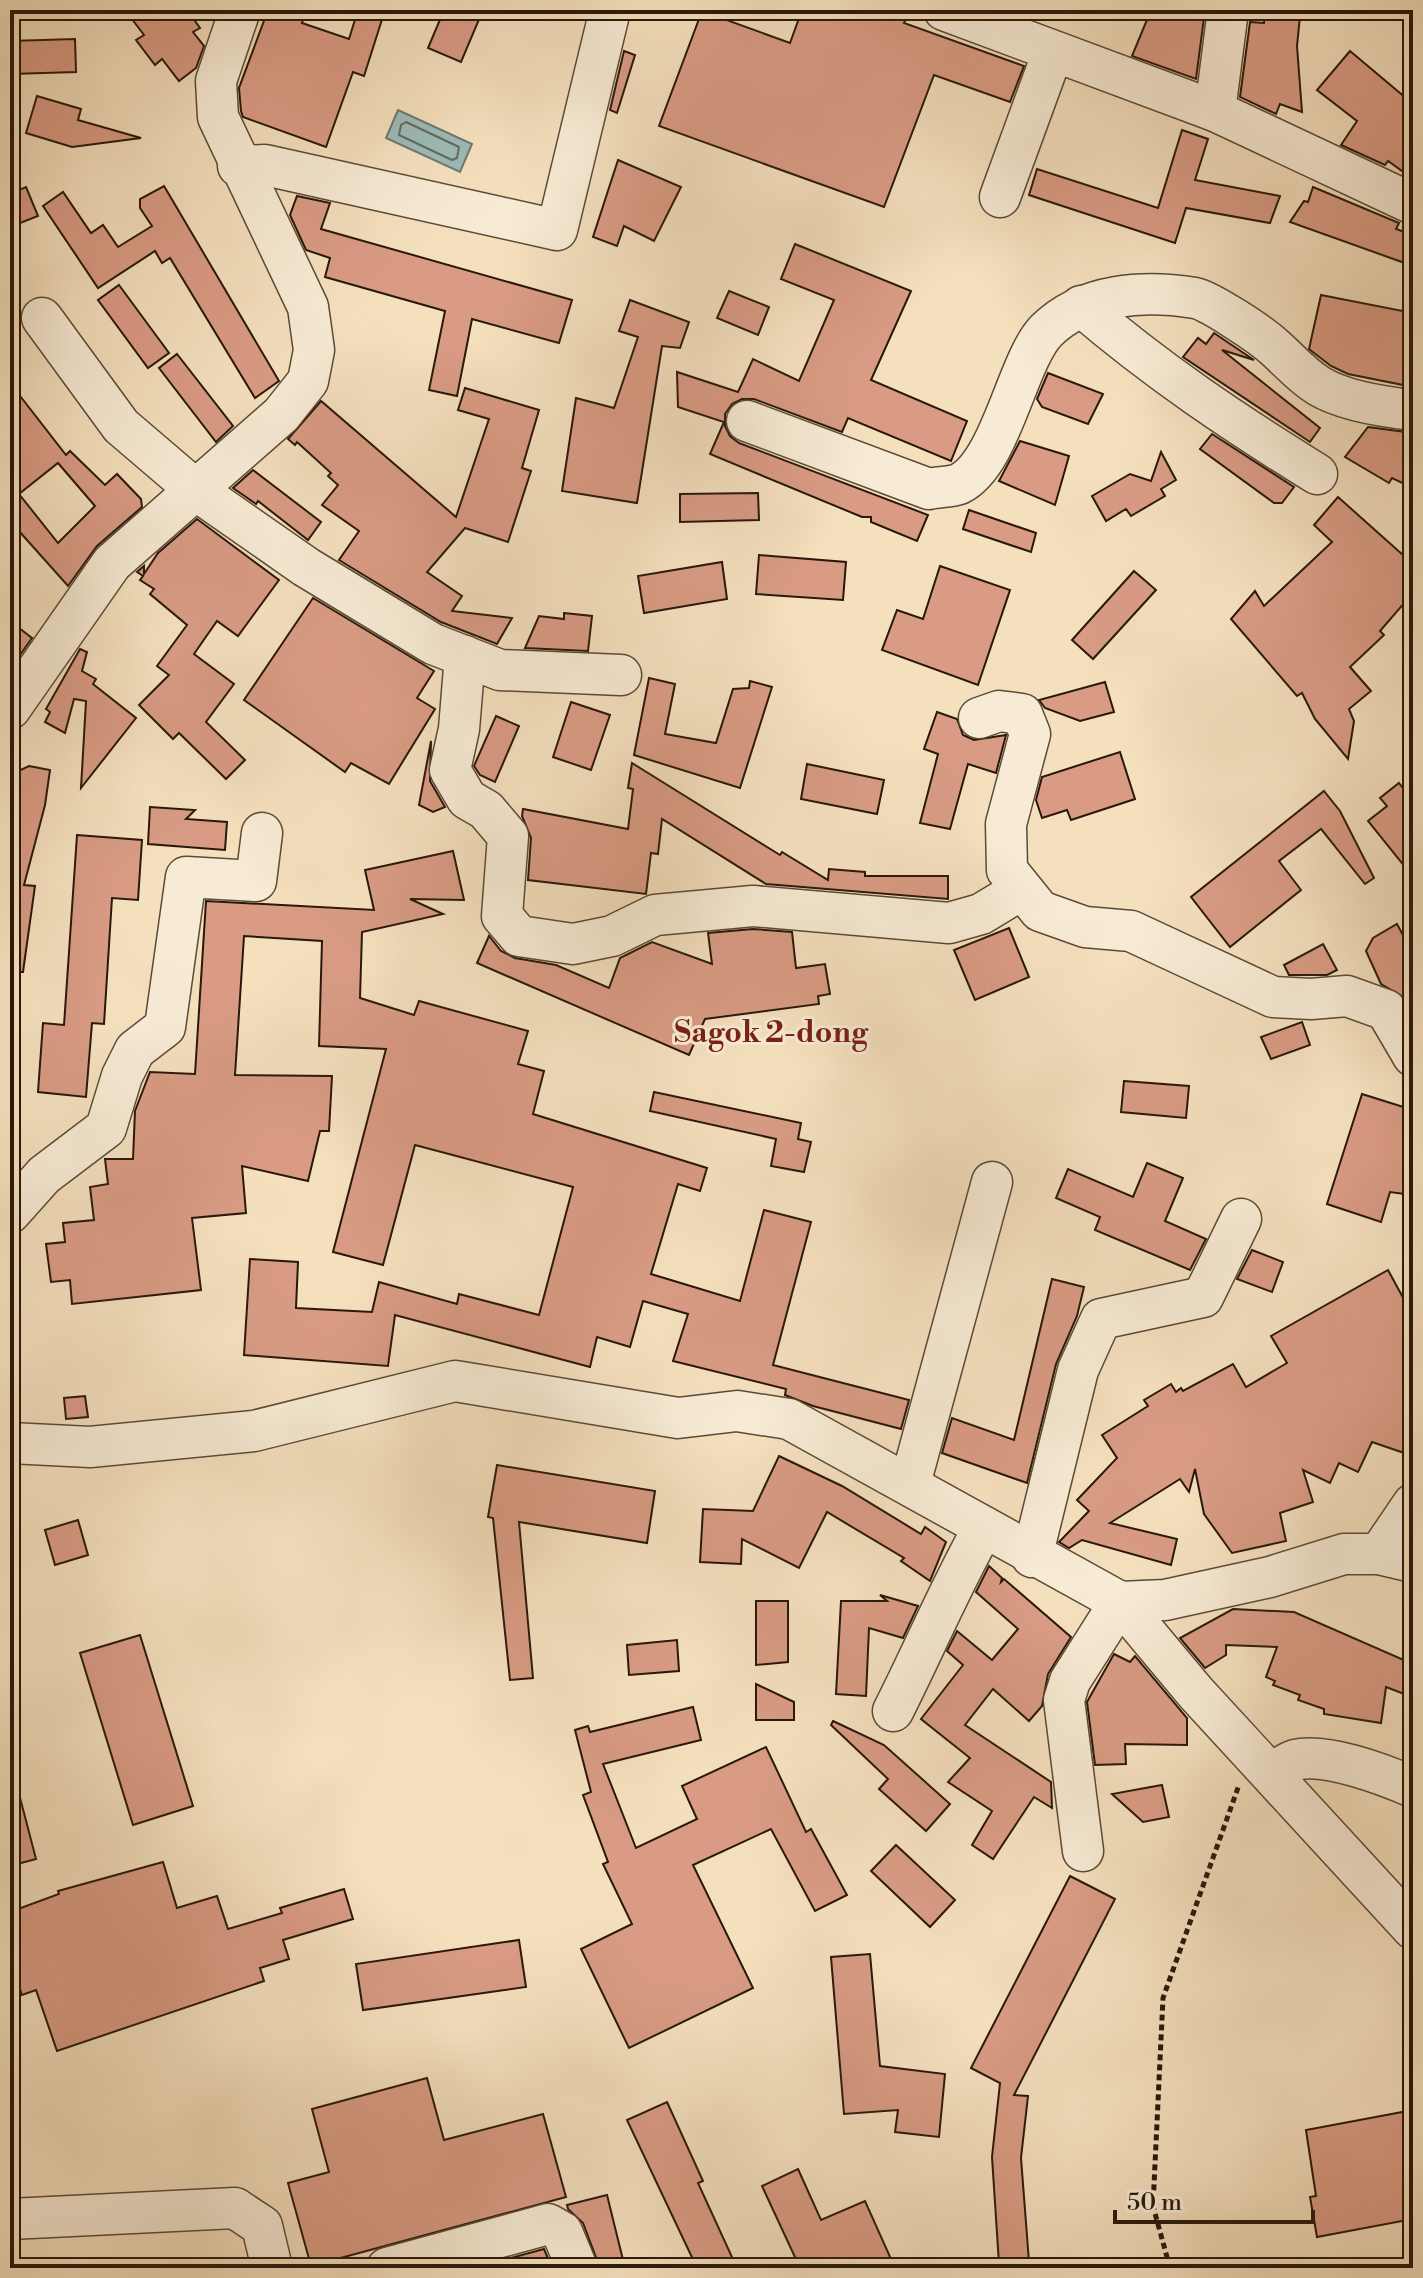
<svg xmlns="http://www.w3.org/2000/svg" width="1423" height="2278" viewBox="0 0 1423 2278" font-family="'Libre Bodoni',serif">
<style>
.water{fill:#9dbbb8;stroke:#6e7a72;stroke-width:2}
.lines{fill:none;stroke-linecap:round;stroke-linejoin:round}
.shore{stroke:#626a61;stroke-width:2}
.building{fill:#d99b84;stroke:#28180a;stroke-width:2;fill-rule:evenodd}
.minor-casing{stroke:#5b4a37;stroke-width:43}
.path{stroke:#28180a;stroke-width:5;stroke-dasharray:6 4;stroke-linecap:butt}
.minor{stroke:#f8ebd5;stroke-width:40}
.labels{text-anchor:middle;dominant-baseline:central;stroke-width:6;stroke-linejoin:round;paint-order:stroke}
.quarter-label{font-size:30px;font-weight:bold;fill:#7a1f14;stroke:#f8ebd5}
</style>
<rect width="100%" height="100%" fill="#f5e0be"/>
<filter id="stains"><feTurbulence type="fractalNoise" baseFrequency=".0025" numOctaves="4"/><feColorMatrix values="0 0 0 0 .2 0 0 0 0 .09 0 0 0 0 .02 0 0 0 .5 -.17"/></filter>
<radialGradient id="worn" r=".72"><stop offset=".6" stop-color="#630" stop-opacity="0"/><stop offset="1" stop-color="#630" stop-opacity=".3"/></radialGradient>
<!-- water -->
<path class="water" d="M398,110L472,144L460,172L386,138Z"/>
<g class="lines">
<!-- shore -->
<path class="shore" d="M406,122L459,147L457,158L452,160L399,135L401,125Z"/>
</g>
<!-- building -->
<g class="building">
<path d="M125,10H187L200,28L193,32L204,46L196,68L179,81L162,59L155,65L136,40L144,35Z"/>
<path d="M268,10H306L302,23L349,39L358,10H385L364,76L353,72L326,147L243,117L241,111L239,88Z"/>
<path d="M444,10H483L461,62L428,48Z"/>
<path d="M802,10H882L906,19L904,23L1024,66L1010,102L934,75L884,207L659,126L702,11L790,43Z"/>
<path d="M1151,10H1205L1196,79L1132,56Z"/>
<path d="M1265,10H1287V14L1300,16L1297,46L1302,112L1280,104L1276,114L1240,97L1250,22L1264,23Z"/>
<path d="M75,39L76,72L11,74L10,41Z"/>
<path d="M624,51L635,55L617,113L610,110Z"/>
<path d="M1350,51L1413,104V179L1388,161L1385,165L1341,145L1357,121L1317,90Z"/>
<path d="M37,96L81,109L78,120L141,138L72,147L26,133Z"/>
<path d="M1182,130L1208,139L1195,180L1280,196L1270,223L1186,208L1175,243L1029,195L1037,169L1158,208Z"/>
<path d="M618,160L681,187L654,241L624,226L617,246L593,237Z"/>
<path d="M164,186L279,381L255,398L170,258L162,263L155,251L98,288L43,206L63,192L91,233L103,225L118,247L152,226L140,208V199Z"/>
<path d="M26,187L38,216L10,227V194Z"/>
<path d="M1313,187L1399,223L1396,229L1413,235V266L1290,222L1304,201L1308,202Z"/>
<path d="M297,196L330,203L321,229L572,300L559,343L472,319L457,396L429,390L445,311L325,277L330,258L306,250L290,215Z"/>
<path d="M795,244L911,291L871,380L967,421L951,461L848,418L842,432L754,399H742L732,404L725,414V426L730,436L739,443L928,515L917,541L871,522V517H862L710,454L724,422L678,407L677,372L738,392L753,359L799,381L834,300L781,279Z"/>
<path d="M119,285L169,353L148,368L98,300Z"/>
<path d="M729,291L769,307L758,335L717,318Z"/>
<path d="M1321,295L1413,313V387L1348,374L1331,366L1309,349Z"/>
<path d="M630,300L689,322L680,348L662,346L637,503L562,491L576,398L614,408L638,337L619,331Z"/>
<path d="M1214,333L1254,360L1222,350L1320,428L1310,442L1183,357L1198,338L1206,344Z"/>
<path d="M177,354L233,426L216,442L159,368Z"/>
<path d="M1048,373L1103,394L1088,424L1042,407L1037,399Z"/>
<path d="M10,383L66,455L70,451L105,485L117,474L141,499L142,507L97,546L68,586L10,521V442L19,435L10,423ZM58,463L95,506L58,543L19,494Z"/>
<path d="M465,388L539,410L522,468L531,471L508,542L465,528L427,572L462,596L452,611L512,618L497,644L441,622L339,560L359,531L322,505L338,485L328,476L331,473L297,442L295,445L288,439L321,401L456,517L489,419L458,410Z"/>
<path d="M1368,427L1413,433V488L1392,478L1389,483L1345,457Z"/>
<path d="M1212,434L1294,487L1282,503H1274L1200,449Z"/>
<path d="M1020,441L1069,456L1055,505L999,481Z"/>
<path d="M1161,452L1176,480L1161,489L1165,496L1131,516L1126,509L1106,521L1092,496L1130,474L1151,481Z"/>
<path d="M253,470L321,522L308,540L258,501L256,504L233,488Z"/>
<path d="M758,493L759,520L680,522V494Z"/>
<path d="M1338,497L1413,564V593L1380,631L1384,635L1350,667L1371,691L1349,709L1354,721L1348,759L1315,719L1302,693L1297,696L1231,619L1255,591L1264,606L1332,542L1314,525Z"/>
<path d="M969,510L1036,533L1031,552L963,529Z"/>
<path d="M197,519L279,580L238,636L217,621L194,654L234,684L206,722L245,760L226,779L179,733L173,739L139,705L169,675L157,666L187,625L150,594L154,589L140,580L143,576L137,572L144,566V574L158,553Z"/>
<path d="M759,555L846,562L843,600L756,594Z"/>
<path d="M722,562L727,599L644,613L638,576Z"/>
<path d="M940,566L1010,590L978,685L882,650L897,610L923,619Z"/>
<path d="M1134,571L1156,590L1093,659L1072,640Z"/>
<path d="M313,598L434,671L417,698L435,709L389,784L351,763L345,772L244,700Z"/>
<path d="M564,613L592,616L588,651L525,648L539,616L564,619Z"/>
<path d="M10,621L32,638L10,669Z"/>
<path d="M80,649L87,652L82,671L96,679L93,684L136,718L81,788L86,701L74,699L65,733L45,722L50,712L46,709Z"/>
<path d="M649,678L675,684L665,734L716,743L733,689L749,688L750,681L772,687L740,788L634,755Z"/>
<path d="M1105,682L1114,712L1080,721L1045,708L1039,700Z"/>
<path d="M571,702L610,715L591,770L553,757Z"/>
<path d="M937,712L957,719L963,735L974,740L1006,735L996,773L968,764L950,829L920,823L938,754L924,749Z"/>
<path d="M496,716L519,726L495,782L480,775L474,766Z"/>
<path d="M431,741L430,781L445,807L433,812L419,805Z"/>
<path d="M1120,752L1135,799L1071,820L1067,810L1042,818L1036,800L1042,777Z"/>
<path d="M632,763L780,855L782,852L828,880L829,869L865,872V876H948V899L766,884L662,819L658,854L651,853L646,894L528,880L531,838L522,816L523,809L628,829L633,789L628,788Z"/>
<path d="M807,764L884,780L877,814L801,799Z"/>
<path d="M29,766L50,770L45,805L24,885L35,886L23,972H10V775Z"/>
<path d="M1399,783L1413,801V877L1368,821L1387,806L1380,798Z"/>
<path d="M1324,791L1340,811L1374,878L1365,884L1321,829L1279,861L1301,890L1230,947L1191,897Z"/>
<path d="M150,807L195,810L186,819L227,822L225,850L148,844Z"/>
<path d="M77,835L142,840L138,900L112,898L104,1024L92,1023L86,1097L38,1092L43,1023L64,1025Z"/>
<path d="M453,851L464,900L410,899L443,914L362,932L360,998L414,1015L419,1001L528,1031L518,1064L544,1071L533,1114L707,1168L700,1191L678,1184L651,1274L740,1301L764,1210L811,1222L773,1365L909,1400L901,1429L813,1406L785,1395L786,1389L673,1361L688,1314L643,1301L630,1347L597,1337L590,1367L395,1315L388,1366L244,1355L250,1259L298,1262L296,1308L372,1312L379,1282L457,1304L459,1294L539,1315L573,1187L415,1145L383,1265L333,1252L386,1049L319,1046L322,941L244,936L235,1075L332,1076L329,1131H320L308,1181L242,1166L246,1213L192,1218L201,1290L72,1304L70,1280L51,1282L46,1244L65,1242L63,1223L94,1220L90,1187L108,1184L105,1159H133L135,1111L150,1072L195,1074L206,901L374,910L365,870Z"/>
<path d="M1397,924L1413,954V1011L1405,998L1381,984L1366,951L1373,938Z"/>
<path d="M1009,928L1029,977L975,1000L954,950Z"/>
<path d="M753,929L792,932L796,968L825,964L830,994L818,996L819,1004L705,1019L689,1055L477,963L489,936L501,951L515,958L556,965L609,988L620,958L652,942L712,964L708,933Z"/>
<path d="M1323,944L1337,970L1327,975H1289L1284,965Z"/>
<path d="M1302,1022L1310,1045L1271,1059L1261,1037Z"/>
<path d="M1124,1081L1189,1086L1186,1118L1121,1112Z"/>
<path d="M654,1092L801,1123L798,1139L811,1142L804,1172L771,1166L776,1139L650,1111Z"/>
<path d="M1362,1094L1413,1110V1195L1390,1192L1381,1222L1327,1204Z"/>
<path d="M1147,1163L1183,1178L1165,1221L1206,1239L1190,1270L1095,1230L1100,1217L1056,1198L1068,1169L1133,1197Z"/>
<path d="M1252,1250L1283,1262L1272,1292L1237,1279Z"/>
<path d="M1388,1270L1413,1316V1456L1372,1442L1358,1472L1339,1463L1330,1483L1303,1470L1313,1502L1280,1513L1286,1541L1232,1553L1204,1514L1195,1469L1189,1492L1180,1479L1110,1523L1177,1539L1171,1565L1082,1540L1069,1548L1059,1542L1089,1511L1077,1500L1117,1458L1102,1435L1148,1406L1144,1400L1171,1384L1176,1392L1181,1388L1183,1391L1233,1364L1246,1387L1287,1363L1271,1336Z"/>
<path d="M1052,1279L1084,1287L1077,1316L1056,1364L1027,1483L942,1453L952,1418L1014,1440Z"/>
<path d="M85,1396L88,1417L66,1419L64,1398Z"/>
<path d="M779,1456L842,1486L921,1534L925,1527L946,1542L930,1581L901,1561L904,1558L827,1512L799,1568L742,1539L741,1564L700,1562L703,1509L753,1511Z"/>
<path d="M497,1465L655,1491L647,1543L519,1522L533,1678L510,1680L493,1518L488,1517Z"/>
<path d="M78,1520L88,1555L55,1565L45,1530Z"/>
<path d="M989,1566L1002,1578L1001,1582L1004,1579L1071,1637L1048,1674L1042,1706L1029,1721L993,1689L965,1725L1051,1782L1052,1808L1034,1797L993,1859L972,1845L992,1811L948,1782L970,1758L921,1719L963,1665L947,1651L957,1631L992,1660L1018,1629L976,1592Z"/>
<path d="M880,1595L918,1606L903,1638L869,1628L866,1696L836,1694L841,1601H887Z"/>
<path d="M756,1601H788V1662L756,1665Z"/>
<path d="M1233,1609L1294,1612L1413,1664L1404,1694L1386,1687L1381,1723L1324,1714V1709L1298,1700L1300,1695L1273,1685L1275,1681L1266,1677L1277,1647L1226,1645V1655L1205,1668L1180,1638Z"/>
<path d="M140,1635L193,1806L133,1825L80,1653Z"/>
<path d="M677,1640L679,1671L629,1675L627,1645Z"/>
<path d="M1114,1654L1130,1662L1135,1656L1187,1718V1745L1125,1744L1126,1764L1095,1765L1087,1702Z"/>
<path d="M756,1684L794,1702V1720H756Z"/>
<path d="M693,1707L701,1740L603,1764L636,1848L697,1819L682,1786L766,1747L806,1832L811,1829L847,1895L815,1911L771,1829L693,1865L753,1988L629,2048L581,1949L632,1924L603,1864L608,1862L583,1795L591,1792L575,1730L588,1726L590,1732Z"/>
<path d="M833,1721L884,1745L950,1804L926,1831L879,1789L888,1779L831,1725Z"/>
<path d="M1162,1785L1169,1817L1143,1822L1112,1794Z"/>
<path d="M17,1786L36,1859L10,1866V1787Z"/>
<path d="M896,1845L955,1900L930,1927L871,1871Z"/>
<path d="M163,1862L177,1908L217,1896L228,1929L282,1913L280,1908L344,1889L353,1919L283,1940L289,1959L260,1968L264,1981L57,2051L36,1990L22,1995L10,1961V1912L59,1894L58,1891Z"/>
<path d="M1070,1876L1115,1899L1014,2095L1028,2096L1021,2158L1029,2262L999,2264L992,2157L1000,2083L971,2068Z"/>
<path d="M519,1940L526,1987L363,2010L356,1964Z"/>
<path d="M870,1954L880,2066L945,2074L939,2137L895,2132L898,2110L844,2114L831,1957Z"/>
<path d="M427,2078L444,2140L543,2114L566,2197L311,2266L288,2183L329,2172L312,2109Z"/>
<path d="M667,2102L703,2181L698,2183L737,2268H697L627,2120Z"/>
<path d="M1413,2110V2219L1317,2237L1310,2197L1316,2196L1306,2130Z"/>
<path d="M798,2169L821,2220L865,2201L895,2268H800L762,2186Z"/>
<path d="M607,2195L625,2268H600L583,2223L568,2209L567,2205Z"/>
<path d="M544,2249L552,2268H501L500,2261Z"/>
</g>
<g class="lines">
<defs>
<g id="minor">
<path d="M944,10L1215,111L1413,204"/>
<path d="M1215,111L1228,10"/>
<path d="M238,166L265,165L557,230L610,10"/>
<path d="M1000,197L1053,52"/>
<path d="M1081,306C1157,371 1233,422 1317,474"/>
<path d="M42,318L121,426L197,491L306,567L433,644L500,670L621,675"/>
<path d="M747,421L929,489C938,487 951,487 959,484C1001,464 1017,361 1046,331C1084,293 1144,290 1195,298C1210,301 1261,335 1273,346C1288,359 1301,375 1319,386C1344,401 1384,407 1413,410"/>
<path d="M465,656L459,729L450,770L467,799L486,810L508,836L502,916L519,936L573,944L612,936L655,915L753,906L949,923L981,914L1021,890"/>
<path d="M10,709L112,563L281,415L308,381L314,350L308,307L218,117L216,81L240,10"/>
<path d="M979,718L999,711L1022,714L1030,734L1006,824L1007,870L1040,911L1085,927L1131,931L1273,997L1311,999L1347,996L1386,1010L1413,1056"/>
<path d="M10,1213L44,1175L106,1128L122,1076L135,1050L165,1027L186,877L256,881L262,833"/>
<path d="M10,1443L90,1447L254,1431L455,1381L678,1418L737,1411L789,1419L1120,1602L1165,1600L1270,1577L1344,1554H1379L1413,1562"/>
<path d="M910,1484L992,1182"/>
<path d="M1379,1554L1413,1504"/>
<path d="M1032,1557L1078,1370L1101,1319L1203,1297L1241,1219"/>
<path d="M893,1711C924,1650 950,1587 984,1527"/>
<path d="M1273,1773C1279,1769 1288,1762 1295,1760C1325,1752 1385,1775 1413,1787"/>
<path d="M1083,1851L1064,1700L1070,1681L1120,1602L1196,1693L1413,1929"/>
<path d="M10,2219L235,2208L262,2226L272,2268"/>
<path d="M387,2268L548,2224L562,2232L577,2268"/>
</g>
</defs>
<!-- minor casing -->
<use href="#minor" class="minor-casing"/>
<!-- path -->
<path class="path" d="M1170,2268L1153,2206L1163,1998L1239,1785"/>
<!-- minor -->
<use href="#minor" class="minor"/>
</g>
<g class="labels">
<!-- quarter labels -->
<g class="quarter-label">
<text x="771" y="1033">Sagok 2-dong</text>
</g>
</g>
<!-- margin -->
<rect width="1423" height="2278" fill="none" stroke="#f5e0be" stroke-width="40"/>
<rect x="12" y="12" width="1399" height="2254" fill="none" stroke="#28180a" stroke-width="4"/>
<rect x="20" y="20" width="1383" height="2238" fill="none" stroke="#28180a" stroke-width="2"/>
<!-- scale -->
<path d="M1115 2210v12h198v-12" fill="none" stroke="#28180a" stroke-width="4"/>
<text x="1127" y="2210" font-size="24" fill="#28180a" stroke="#f8ebd5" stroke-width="6" paint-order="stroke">50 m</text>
<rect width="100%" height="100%" filter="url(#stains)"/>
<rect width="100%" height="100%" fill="url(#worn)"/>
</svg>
